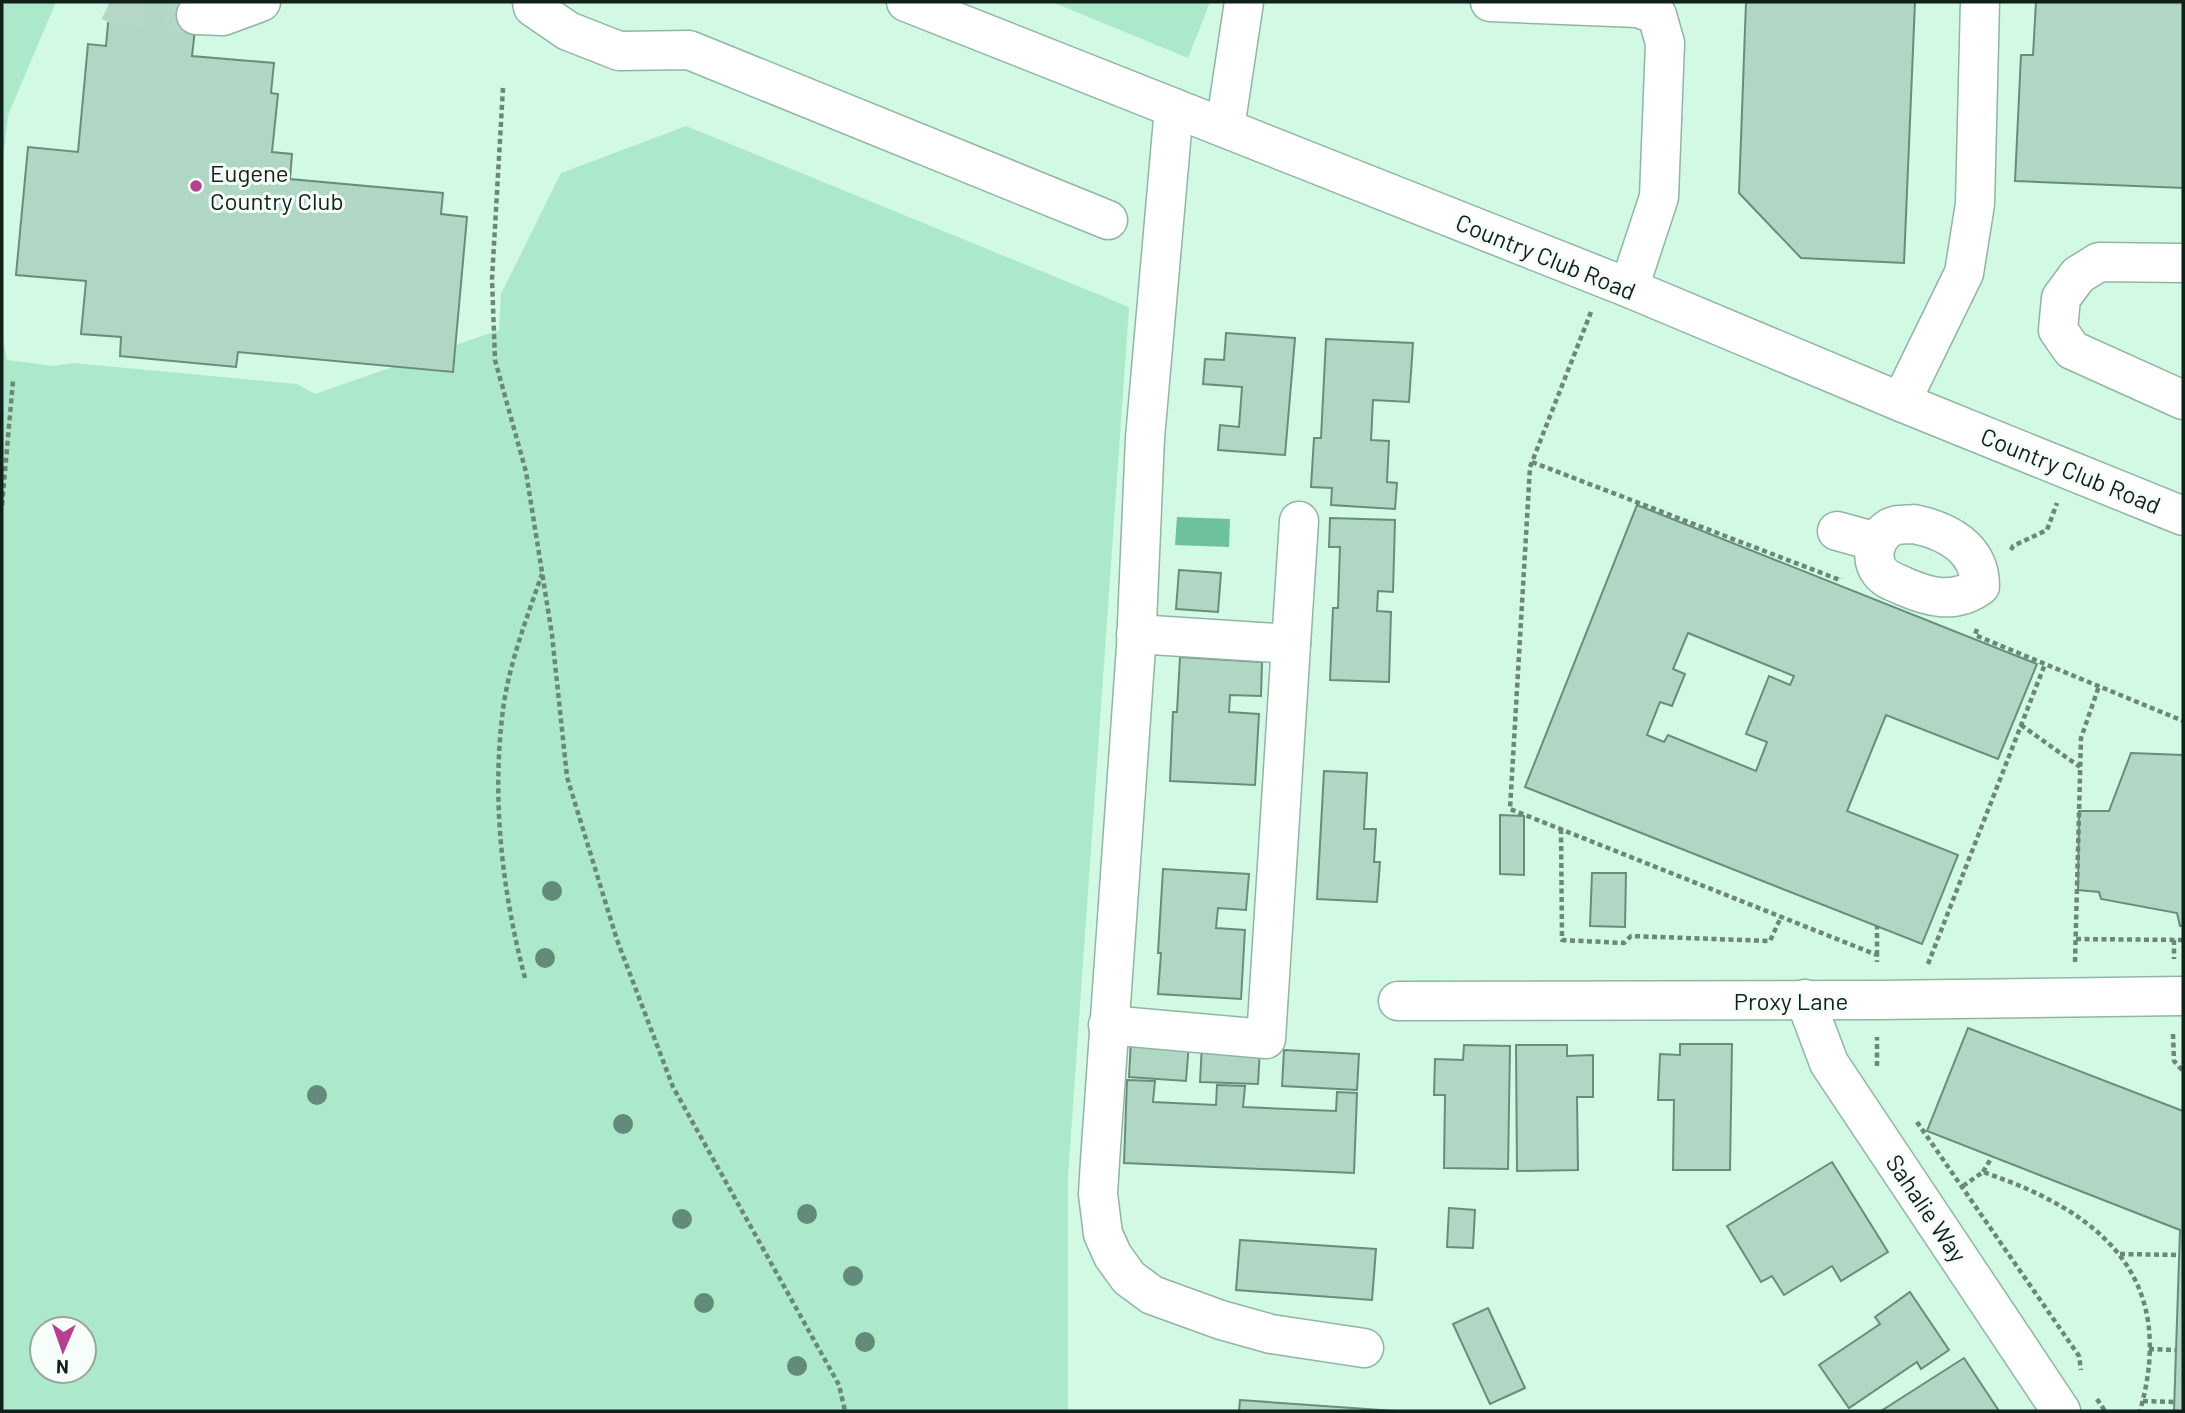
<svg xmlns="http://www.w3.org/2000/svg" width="2185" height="1413" viewBox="0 0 2185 1413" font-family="Barlow,sans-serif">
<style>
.green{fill:#abe9ca;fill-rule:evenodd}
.water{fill:#6dc29b}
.building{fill:#b0d7c3;stroke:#698d7b;stroke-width:2;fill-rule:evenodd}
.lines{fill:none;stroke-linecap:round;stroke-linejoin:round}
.minor-tunnel{stroke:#b4d8c5;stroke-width:38;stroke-dasharray:38 19;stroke-linecap:butt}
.minor-casing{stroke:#90b6a2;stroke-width:41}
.path{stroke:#6c8678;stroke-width:4.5;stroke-dasharray:5 3.5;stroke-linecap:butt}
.minor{stroke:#fff;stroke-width:38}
.tree{fill:#638b79}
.poi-dot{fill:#b83e91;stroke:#f6fef9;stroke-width:2.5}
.labels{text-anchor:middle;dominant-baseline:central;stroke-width:6;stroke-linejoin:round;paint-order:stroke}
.poi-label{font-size:24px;fill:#112018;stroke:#f6fef9;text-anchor:start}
.street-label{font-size:24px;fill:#112018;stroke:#f6fef9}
</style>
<rect width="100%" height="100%" fill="#d1f9e4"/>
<!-- green -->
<g class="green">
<path d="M2,2H56L8,115L2,169Z"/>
<path d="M1052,2H1210L1188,58Z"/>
<path d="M686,126L1129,307L1068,1177V1411H2V336L7,360L54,366L73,363L297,384L315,394L499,330L501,294L561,173ZM42,1329H84V1371H42Z"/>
</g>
<!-- water -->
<path class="water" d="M1177,517L1230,519L1229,547L1175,545Z"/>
<!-- building -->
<g class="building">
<path d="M110,2H198L192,56L274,63L271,93L278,94L272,152L292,154L290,179L443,193L441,214L467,217L453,372L238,352L236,367L120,356L121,337L81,334L86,281L16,275L28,147L78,152L88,44L106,46Z"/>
<path d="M1746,2H1915L1904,263L1801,258L1739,193Z"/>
<path d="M2036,2H2183V188L2015,181L2021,55H2033Z"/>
<path d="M1226,333L1295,338L1285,455L1218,450L1220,425L1239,427L1242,387L1203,384L1205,359L1224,360Z"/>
<path d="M1326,339L1413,343L1409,402L1373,400L1371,440L1389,441L1387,482L1397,483L1395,509L1331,505L1332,488L1311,487L1314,438H1321Z"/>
<path d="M1637,505L2037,664L1998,759L1886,715L1847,811L1958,855L1922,944L1525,787ZM1688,633L1794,676L1790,685L1769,676L1746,734L1767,742L1756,771L1668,735L1664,742L1647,735L1660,702L1672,706L1685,674L1673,669Z"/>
<path d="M1330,518L1395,520L1393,592L1378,591L1377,611L1391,612L1389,682L1330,680L1333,608H1338L1340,547H1329Z"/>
<path d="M1179,570L1221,573L1218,612L1176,609Z"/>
<path d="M1180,657L1262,662L1261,696L1230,695L1229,712L1259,714L1255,785L1170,781L1173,712H1177Z"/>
<path d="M2131,753L2183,755V926H2180L2177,913L2101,899L2099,892L2078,890L2079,811H2109Z"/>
<path d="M1324,771L1367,773L1364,829H1376L1374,862H1380L1377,902L1317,899Z"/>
<path d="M1500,815L1524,816V875L1500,874Z"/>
<path d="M1163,869L1249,874L1246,910L1218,908L1216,928L1245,930L1241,999L1158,994L1161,953H1158Z"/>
<path d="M1592,873H1626L1625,927L1590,926Z"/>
<path d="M1968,1028L2183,1111V1411H2174L2180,1230L1927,1131Z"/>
<path d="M1131,1040L1189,1043L1186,1081L1129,1077Z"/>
<path d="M1680,1044H1732L1730,1170H1673L1674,1100H1658L1660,1054L1680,1055Z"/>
<path d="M1202,1045L1260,1048L1258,1084L1200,1082Z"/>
<path d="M1464,1045L1510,1046L1508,1169L1444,1168L1445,1095H1434L1435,1059L1463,1060Z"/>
<path d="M1516,1045H1567V1056L1593,1055V1097H1577L1578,1170L1517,1171Z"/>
<path d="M1284,1050L1359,1054L1357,1090L1282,1086Z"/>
<path d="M1127,1080L1155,1081L1153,1102L1216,1105L1217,1085L1245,1086L1243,1107L1336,1111L1337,1092L1357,1093L1354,1173L1124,1163Z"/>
<path d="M1832,1162L1888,1252L1841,1281L1832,1266L1784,1295L1772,1276L1761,1282L1727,1226Z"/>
<path d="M1449,1208L1475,1210L1473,1248L1447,1247Z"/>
<path d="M1240,1240L1376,1249L1372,1300L1236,1290Z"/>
<path d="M1910,1292L1949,1350L1921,1369L1917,1362L1849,1408L1819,1365L1880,1324L1875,1317Z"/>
<path d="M1488,1308L1525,1388L1490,1404L1453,1324Z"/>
<path d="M1964,1358L1999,1411H1881Z"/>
<path d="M1240,1400L1395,1411H1239Z"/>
</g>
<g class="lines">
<!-- minor-tunnel -->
<path class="minor-tunnel" d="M110,2L116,5L196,15"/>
<defs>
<g id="minor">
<path d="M532,2L533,7L568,31L619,51L689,50L1108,220"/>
<path d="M906,2L1629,288L1901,402L2183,516"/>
<path d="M1490,2L1638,8L1657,15L1665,43L1659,197L1629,288"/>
<path d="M196,15L223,16L261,2"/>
<path d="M1174,108L1145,438L1136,647L1100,1161L1098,1194L1103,1234L1113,1256L1129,1278L1152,1295L1221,1320L1271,1334L1364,1348"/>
<path d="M1225,128L1244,2"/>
<path d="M2183,263L2099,262L2078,275L2061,298L2058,330L2072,350L2183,400"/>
<path d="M1901,402L1964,273L1975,204L1980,2"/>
<path d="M1914,524C1947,531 1980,548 1980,586C1955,604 1930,598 1903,586C1895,582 1886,580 1880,572C1870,559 1874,539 1888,529C1895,523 1906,525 1914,524Z"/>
<path d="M1837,531L1877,542"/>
<path d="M1291,644L1299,521"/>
<path d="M1805,999L1829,1063L2061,1411"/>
<path d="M1398,1001L1879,1000L2183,996"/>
<path d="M1108,1025L1266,1039L1291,644L1136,634"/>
</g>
</defs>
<!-- minor casing -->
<use href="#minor" class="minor-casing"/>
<!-- path -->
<g class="path">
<path d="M503,88L492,279L495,360L526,472L552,635L567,777L617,940L673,1087L839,1385L845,1411"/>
<path d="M1591,312L1530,467L1510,809L1877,955V962"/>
<path d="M1532,462L1840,580V578"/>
<path d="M2,505L13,381"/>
<path d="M2011,550L2013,546L2047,530L2057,503"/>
<path d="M1977,629L1975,635L2183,721"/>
<path d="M2021,725L2080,767"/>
<path d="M1561,829L1562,940L1624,943L1631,936L1770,941L1781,917"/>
<path d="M2076,939L2183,940"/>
<path d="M2174,940V959"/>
<path d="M1877,955V926"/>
<path d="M2075,962L2081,738L2099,686"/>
<path d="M1928,964L2045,664"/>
<path d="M525,978C503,895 492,805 502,718C507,669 526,620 542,574"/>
<path d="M2173,1034L2174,1061L2183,1071"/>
<path d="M1877,1066V1037"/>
<path d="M1917,1122L2079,1356L2081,1370"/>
<path d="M1983,1172L1992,1157"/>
<path d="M1963,1186L1983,1172C2102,1212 2178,1277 2140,1411"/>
<path d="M2120,1254L2179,1255"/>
<path d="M2149,1349L2176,1350"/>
<path d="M2097,1399L2105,1411"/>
<path d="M2143,1401L2174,1402"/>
</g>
<!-- minor -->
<use href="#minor" class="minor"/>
</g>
<!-- trees -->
<g class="tree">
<circle cx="552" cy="891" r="10"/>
<circle cx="545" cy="958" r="10"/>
<circle cx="317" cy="1095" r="10"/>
<circle cx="623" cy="1124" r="10"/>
<circle cx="807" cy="1214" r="10"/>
<circle cx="682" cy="1219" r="10"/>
<circle cx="853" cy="1276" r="10"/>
<circle cx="704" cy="1303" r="10"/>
<circle cx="865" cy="1342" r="10"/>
<circle cx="797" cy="1366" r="10"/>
</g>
<!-- markers -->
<circle class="poi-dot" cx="196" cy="186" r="7"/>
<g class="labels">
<!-- poi labels -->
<g class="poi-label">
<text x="210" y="172">Eugene<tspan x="210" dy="28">Country Club</tspan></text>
</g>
<!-- street labels -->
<g class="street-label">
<text transform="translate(1546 256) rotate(22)">Country Club Road</text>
<text transform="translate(2071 470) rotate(22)">Country Club Road</text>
<text x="1791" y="1000">Proxy Lane</text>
<text transform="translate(1927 1208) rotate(56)">Sahalie Way</text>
</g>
</g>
<!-- border -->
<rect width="2185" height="1413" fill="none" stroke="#112018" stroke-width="7"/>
<!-- north arrow -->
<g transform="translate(63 1350) rotate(182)"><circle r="33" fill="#f6fef9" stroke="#9aa59f" stroke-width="2"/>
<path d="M0-5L12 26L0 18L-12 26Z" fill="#b83e91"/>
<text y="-10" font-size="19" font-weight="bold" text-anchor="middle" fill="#112018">N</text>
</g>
</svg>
